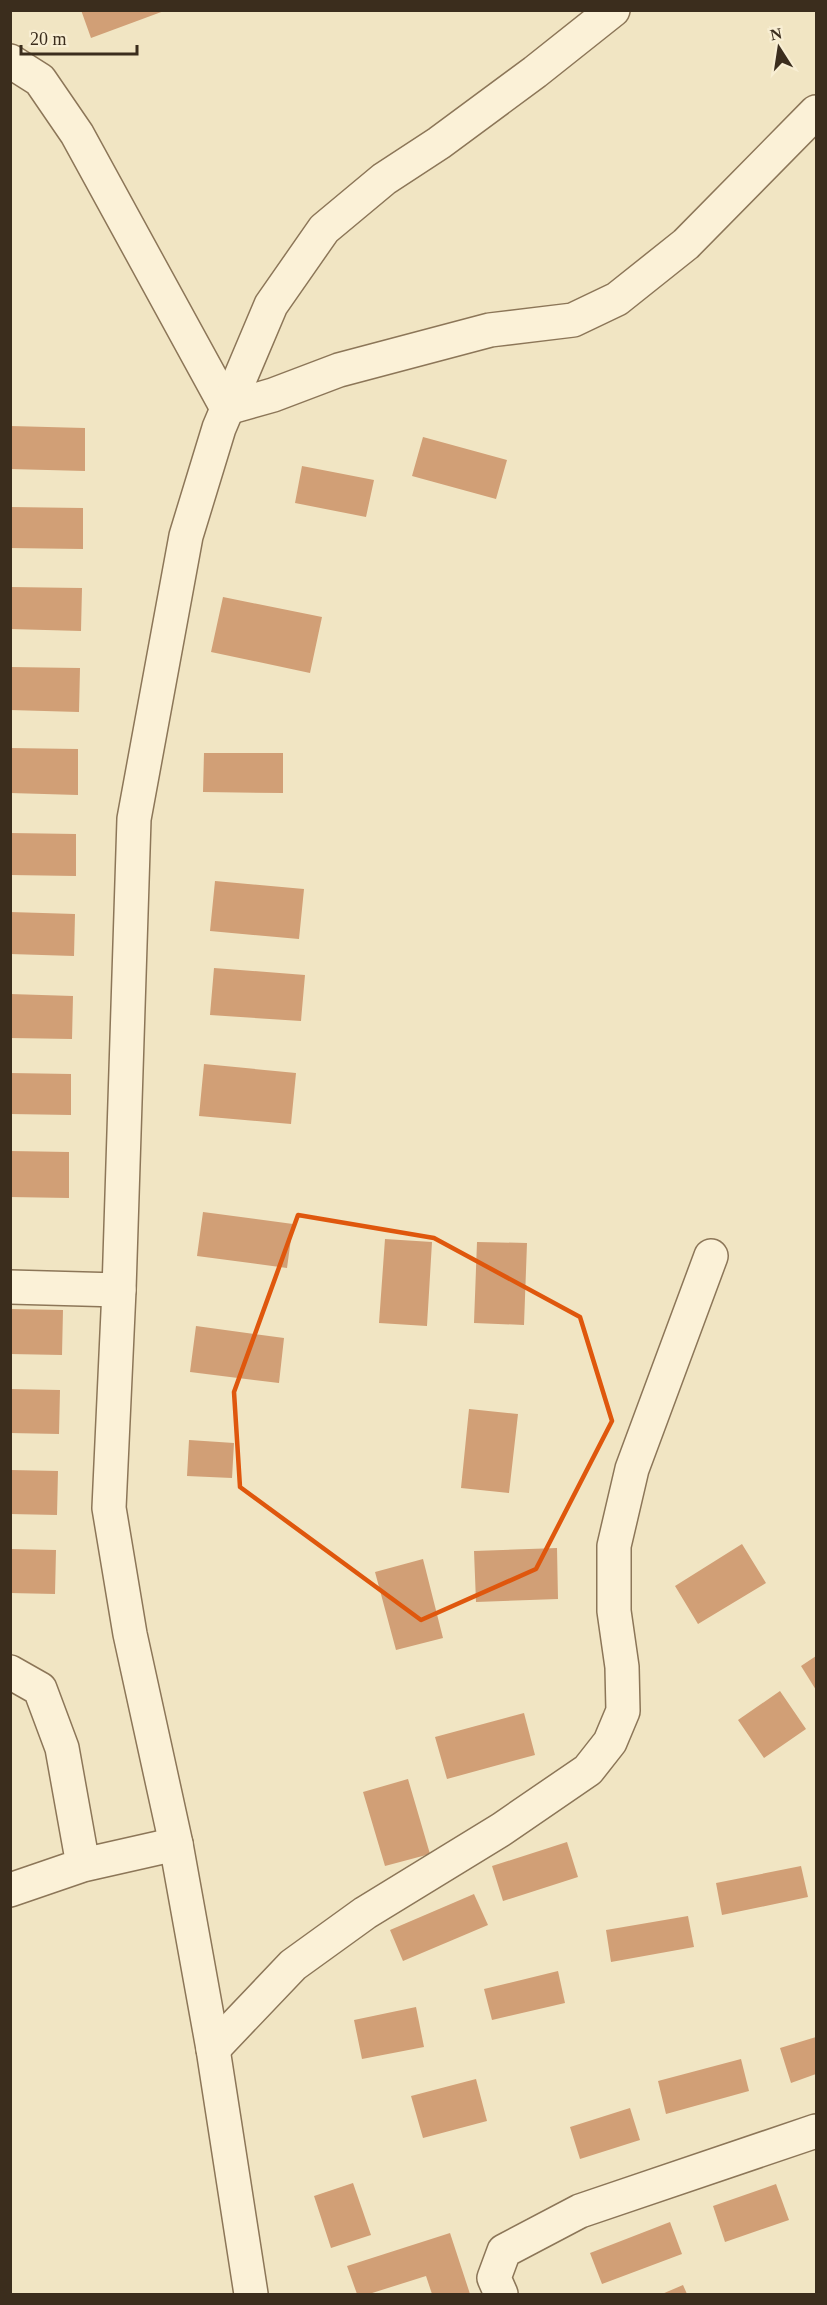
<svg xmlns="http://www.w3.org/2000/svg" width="827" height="2305" viewBox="0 0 827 2305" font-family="'Times New Roman',serif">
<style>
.building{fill:#d19f76}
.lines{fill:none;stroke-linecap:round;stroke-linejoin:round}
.minor-casing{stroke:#8c7658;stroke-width:36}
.tertiary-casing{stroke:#8c7658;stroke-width:36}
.minor{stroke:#fbf1d7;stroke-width:33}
.tertiary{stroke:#fbf1d7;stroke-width:33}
.marked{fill:none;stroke:#df570d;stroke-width:4.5;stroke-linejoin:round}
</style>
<rect width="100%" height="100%" fill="#f1e5c3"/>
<path class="building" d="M81,10H164V11L91,38Z
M10,426L85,428V471L10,469Z
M423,437L507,460L496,499L412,476Z
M302,466L374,480L366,517L295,503Z
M10,507L83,508V549L10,548Z
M10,587L82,588L81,631L10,629Z
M223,597L322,617L310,673L211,652Z
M10,667L80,668L79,712L10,710Z
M10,748L78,749V795L10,793Z
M204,753H283V793L203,792Z
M10,833L76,834V876L10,875Z
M215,881L304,889L299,939L210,931Z
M10,912L75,914L74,956L10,954Z
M214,968L305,975L301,1021L210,1015Z
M10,994L73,996L72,1039L10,1038Z
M204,1064L296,1073L291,1124L199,1116Z
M10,1073L71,1074V1115L10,1114Z
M10,1151L69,1152V1198L10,1197Z
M203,1212L293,1224L287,1268L197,1256Z
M385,1239L432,1242L427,1326L379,1323Z
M477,1242L527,1243L524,1325L474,1323Z
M10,1309L63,1310L62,1355L10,1354Z
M196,1326L284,1338L279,1383L190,1372Z
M10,1389L60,1390L59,1434L10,1433Z
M469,1409L518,1414L509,1493L461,1488Z
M189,1440L234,1443L232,1478L187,1476Z
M10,1470L58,1471L57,1515L10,1514Z
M742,1544L766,1583L698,1624L675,1586Z
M557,1548L558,1599L476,1602L474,1551Z
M10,1549L56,1550L55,1594L10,1593Z
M423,1559L443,1638L396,1650L375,1572Z
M816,1656V1690L801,1666Z
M780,1691L806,1729L764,1758L738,1720Z
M524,1713L535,1755L447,1779L435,1737Z
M408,1779L430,1854L385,1866L363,1792Z
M567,1842L578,1877L503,1901L492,1866Z
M801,1866L808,1897L722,1915L716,1883Z
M474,1894L488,1925L403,1961L390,1930Z
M688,1916L694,1947L611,1962L606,1930Z
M558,1971L565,2003L492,2020L484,1989Z
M416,2007L424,2047L362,2059L354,2020Z
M816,2037V2074L791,2083L780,2048Z
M741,2059L749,2091L666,2114L658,2081Z
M476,2079L487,2121L423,2138L411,2096Z
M630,2108L640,2140L580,2159L570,2127Z
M353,2183L371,2235L331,2248L314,2196Z
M776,2184L789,2220L725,2242L713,2206Z
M670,2222L682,2254L602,2284L590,2253Z
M450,2233L470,2294H432L426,2276L369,2294H357L347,2266Z
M683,2285L687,2294H662Z"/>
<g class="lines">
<defs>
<path id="minor" d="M10,61L40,80L77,134L227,408L273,395L339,370L490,330L573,320L617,299L686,244L816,112
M10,1287L119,1290
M10,1672L40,1689L62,1748L83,1865
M10,1890L83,1865L176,1844
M213,2049L293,1965L365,1913L502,1829L588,1770L610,1742L623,1711L622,1667L614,1611V1546L632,1469L711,1256
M501,2294L494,2278L504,2251L580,2211L816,2131"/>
<path id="tertiary" d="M251,2294L213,2049L176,1844L130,1634L109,1508L119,1290L134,819L186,536L219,428L271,305L324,229L384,179L439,143L535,72L613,10"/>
</defs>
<use href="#minor" class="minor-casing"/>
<use href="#tertiary" class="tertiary-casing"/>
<use href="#minor" class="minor"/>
<use href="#tertiary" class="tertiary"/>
</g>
<path class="marked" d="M298,1215L434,1238L580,1317L612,1421L536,1569L421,1620L240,1487L234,1392Z"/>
<rect width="827" height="2305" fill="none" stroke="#3b2d1d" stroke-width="24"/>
<g transform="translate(779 48) rotate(348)" stroke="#f8eed3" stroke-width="4.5" paint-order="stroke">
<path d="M0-4.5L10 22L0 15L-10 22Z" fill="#3b2d1d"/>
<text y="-9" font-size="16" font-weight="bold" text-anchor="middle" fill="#3b2d1d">N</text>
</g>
<path d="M21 45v9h116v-9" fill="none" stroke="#3b2d1d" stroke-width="3"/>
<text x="30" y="45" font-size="18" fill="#3b2d1d" stroke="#f8eed3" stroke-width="4.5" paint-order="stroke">20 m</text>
</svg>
